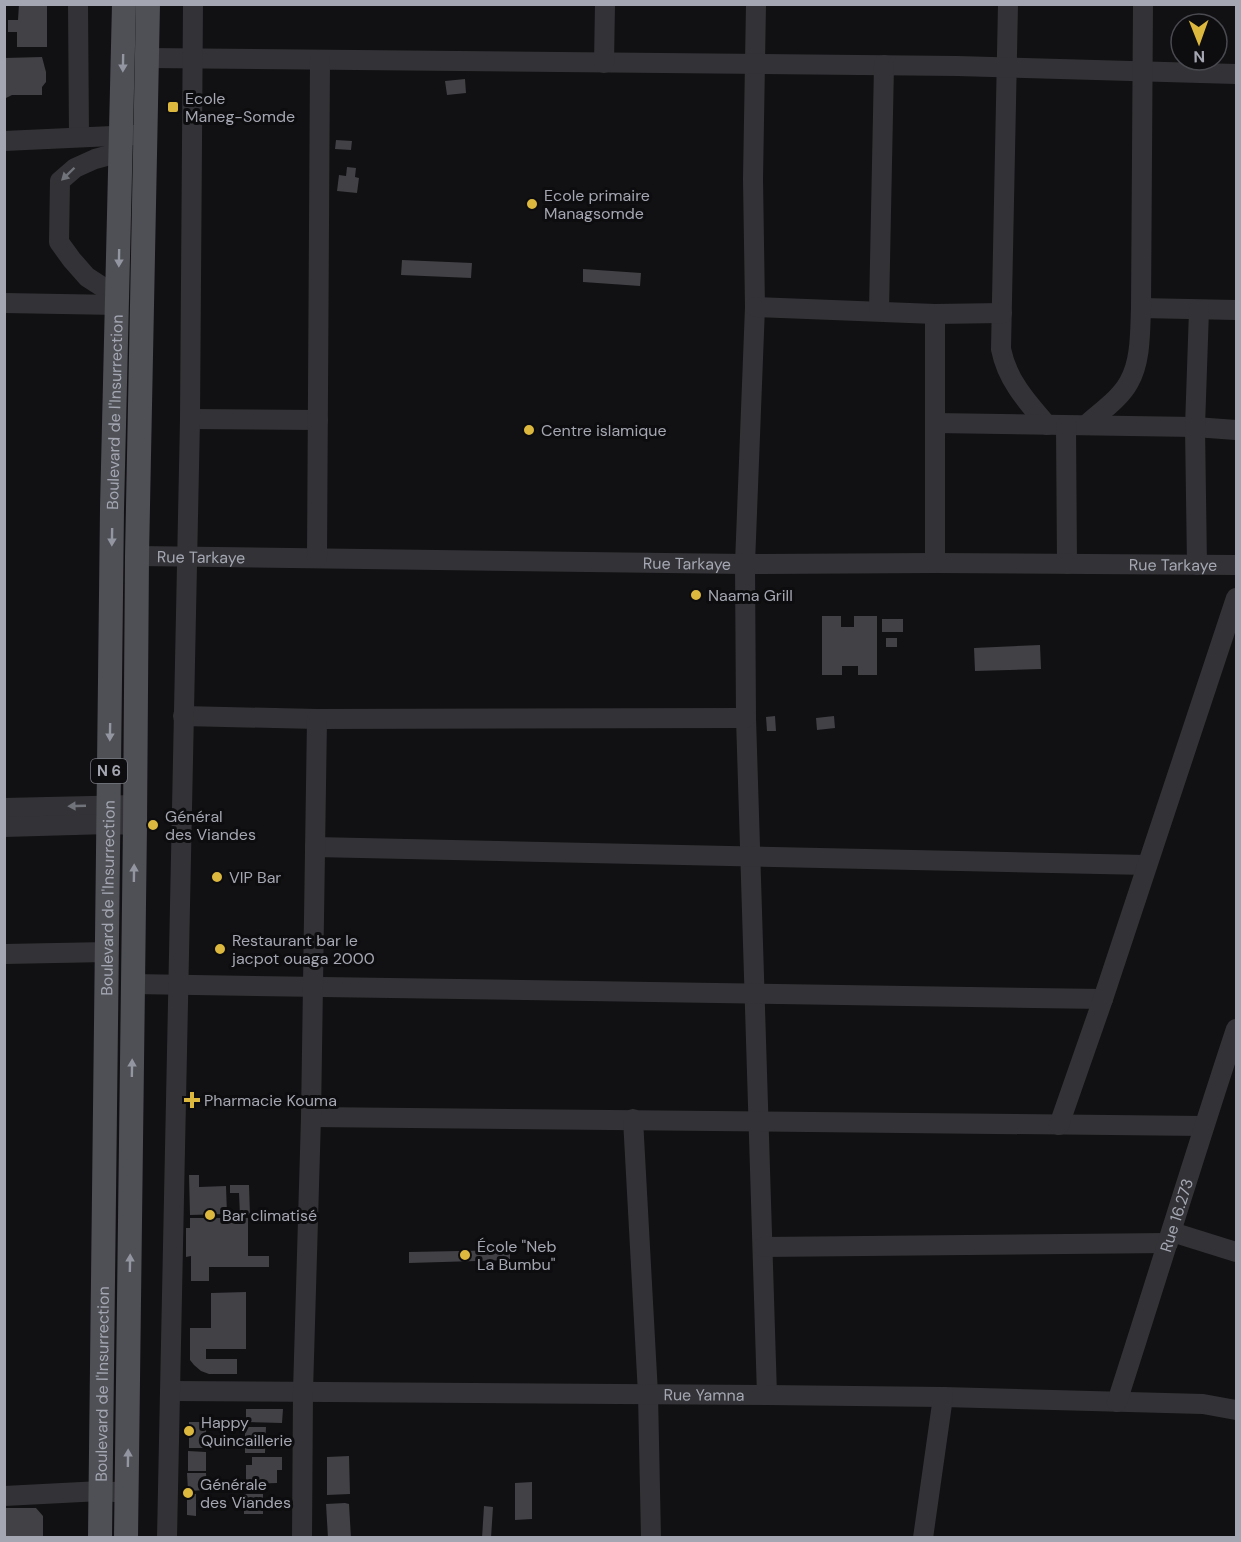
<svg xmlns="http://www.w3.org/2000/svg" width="1241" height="1542" viewBox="0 0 1241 1542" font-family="'DM Sans',sans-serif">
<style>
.building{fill:#414146}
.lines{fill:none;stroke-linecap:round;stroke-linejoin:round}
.minor{stroke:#333337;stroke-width:20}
.major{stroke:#4f5056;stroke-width:24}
.oneway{fill:#9396a0}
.oneway2{fill:#71737b}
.poi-dot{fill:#ddb83f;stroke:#0d0c0e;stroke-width:2}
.labels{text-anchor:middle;stroke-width:6;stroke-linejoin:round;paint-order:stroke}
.shield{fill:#0d0c0e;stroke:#777881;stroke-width:1.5}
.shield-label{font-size:15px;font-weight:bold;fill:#a4a7b2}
.poi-label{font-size:16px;fill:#a4a7b2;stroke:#0d0c0e;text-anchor:start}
.street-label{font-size:16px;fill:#a4a7b2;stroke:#0d0c0e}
</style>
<rect width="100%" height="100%" fill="#111113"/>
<path class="building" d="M19,4H47V47H17V32H8V20H18Z
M42,57L46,72V82L42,87V95H12L4,99V58Z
M465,79L466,93L447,95L445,81Z
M336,140L352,141L351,150L335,149Z
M347,167L356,168L355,177L359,178L357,193L337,191L339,175L346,176Z
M402,260L472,263L471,278L401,275Z
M583,269L641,273L640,286L583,282Z
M822,616H841V627H854V616H877V675H858V666H842V675H822Z
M882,619H903V632H882Z
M886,638H897V647H886Z
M1040,645L1041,669L975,671L974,648Z
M775,716L776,731H767L766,717Z
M834,716L835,728L817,730L816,718Z
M189,1175H199V1187L226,1186L227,1214L190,1215Z
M230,1185H249L250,1215L240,1216L239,1193H230Z
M190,1218H248V1256H269V1267H209V1281H191V1256L186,1257V1228H190Z
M510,1250V1260L409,1263V1252Z
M246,1292V1349H206V1359H237V1374H209L201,1371L194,1365L190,1360V1328H211V1293Z
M246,1409H283L282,1423L246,1422Z
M189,1422H206V1448H189Z
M245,1427H266L265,1453H245Z
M188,1451L206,1452V1471H188Z
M349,1456L350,1494L327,1495V1457Z
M252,1457H282V1470H277V1483L246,1484V1465H252Z
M187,1473H206L207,1490L188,1491Z
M532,1482V1519L515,1520V1483Z
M187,1494H196V1516L187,1515Z
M244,1494H263V1514H244Z
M345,1503L349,1504L351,1538H328L326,1504Z
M484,1506L493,1507L491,1538H482Z
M4,1508H36L43,1516V1538H4Z"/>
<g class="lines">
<g class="minor">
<path d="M78,4L79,137"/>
<path d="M756,4L753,179L755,307L745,564L746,718L767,1395"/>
<path d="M1008,4L1001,349C1007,380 1027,402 1047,425"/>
<path d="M148,58L957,66L1236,74"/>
<path d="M604,63L605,4"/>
<path d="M4,141L134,135"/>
<path d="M118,297L87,277L72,260L59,242L60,181L75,168L95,159L121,152"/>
<path d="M4,303L118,305"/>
<path d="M755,307L935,314L1002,313"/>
<path d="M1141,308L1236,310"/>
<path d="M879,311L884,65"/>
<path d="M190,419L318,420"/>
<path d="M935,423L1195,427L1236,430"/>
<path d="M1086,425C1100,412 1120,399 1129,382C1141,361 1140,332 1141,308L1143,4"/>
<path d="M1066,426L1067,564"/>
<path id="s1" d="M137,556L745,564L935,563L1236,565"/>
<path d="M317,558L320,60"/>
<path d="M935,563V314"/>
<path d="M1197,565L1195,427L1199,310"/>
<path d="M183,716L317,719L746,718"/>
<path d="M4,808L135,805"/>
<path d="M4,827L109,824L135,825"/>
<path d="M315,847L1147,865"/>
<path d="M4,954L108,952"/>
<path d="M132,984L1103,999"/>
<path d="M311,1117L1204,1126"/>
<path d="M633,1119L648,1394L651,1538"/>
<path d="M1059,1125L1103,999L1236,598"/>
<path d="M1172,1232L1236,1252"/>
<path d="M763,1247L1168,1243"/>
<path id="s2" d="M170,1391L767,1395L943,1397L1203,1404L1236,1410"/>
<path id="s3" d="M1117,1402C1157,1278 1195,1153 1236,1029"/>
<path d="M4,1496L101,1491L115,1492"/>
<path d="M167,1538L190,419L193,4"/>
<path d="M302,1538L303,1392L311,1117L317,719"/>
<path d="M923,1538L943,1397"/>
</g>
<g class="major">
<path id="s4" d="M100,1538L112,509L124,4"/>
<path d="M126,1538L135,825L137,556L148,4"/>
</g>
</g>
<defs><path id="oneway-solid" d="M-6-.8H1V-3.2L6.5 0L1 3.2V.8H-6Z" transform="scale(1.5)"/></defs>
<g class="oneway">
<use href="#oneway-solid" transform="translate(123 63) rotate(91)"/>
<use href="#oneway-solid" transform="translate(119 258) rotate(91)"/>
<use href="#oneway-solid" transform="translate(112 537) rotate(91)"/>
<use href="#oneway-solid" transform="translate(110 732) rotate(91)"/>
<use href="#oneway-solid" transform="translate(134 873) rotate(-89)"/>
<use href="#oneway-solid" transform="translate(132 1068) rotate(-89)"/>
<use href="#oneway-solid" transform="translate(130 1263) rotate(-89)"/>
<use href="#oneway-solid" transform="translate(128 1458) rotate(-89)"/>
</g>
<g class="oneway2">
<use href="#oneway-solid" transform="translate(68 174) rotate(136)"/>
<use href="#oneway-solid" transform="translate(77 806) rotate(178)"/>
</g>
<g class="poi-dot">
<rect x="167" y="101" width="12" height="12" rx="3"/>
<circle cx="532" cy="204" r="6"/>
<circle cx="529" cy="430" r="6"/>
<circle cx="696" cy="595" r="6"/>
<circle cx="153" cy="825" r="6"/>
<circle cx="217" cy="877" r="6"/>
<circle cx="220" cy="949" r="6"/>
<path d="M189 1091h6v6h6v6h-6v6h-6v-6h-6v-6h6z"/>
<circle cx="210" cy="1215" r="6"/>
<circle cx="465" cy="1255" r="6"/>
<circle cx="189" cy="1431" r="6"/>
<circle cx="188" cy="1493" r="6"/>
</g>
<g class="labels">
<rect class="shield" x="91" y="759" width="36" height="24" rx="4.5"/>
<g class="shield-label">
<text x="109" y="776">N 6</text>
</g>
<g class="poi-label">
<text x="185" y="104">Ecole<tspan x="185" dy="18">Maneg-Somde</tspan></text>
<text x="544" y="201">Ecole primaire<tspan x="544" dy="18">Managsomde</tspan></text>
<text x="541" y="436">Centre islamique</text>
<text x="708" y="601">Naama Grill</text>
<text x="165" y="822">Général<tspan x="165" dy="18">des Viandes</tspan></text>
<text x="229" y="883">VIP Bar</text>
<text x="232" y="946">Restaurant bar le<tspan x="232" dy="18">jacpot ouaga 2000</tspan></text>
<text x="204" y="1106">Pharmacie Kouma</text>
<text x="222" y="1221">Bar climatisé</text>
<text x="477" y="1252">École "Neb<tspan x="477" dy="18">La Bumbu"</tspan></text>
<text x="201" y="1428">Happy<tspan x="201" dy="18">Quincaillerie</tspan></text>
<text x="200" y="1490">Générale<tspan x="200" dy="18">des Viandes</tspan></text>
</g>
<g class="street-label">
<text dy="6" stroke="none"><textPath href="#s4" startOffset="1126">Boulevard de l'Insurrection</textPath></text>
<text dy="6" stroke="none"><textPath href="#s1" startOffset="64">Rue Tarkaye</textPath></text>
<text dy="6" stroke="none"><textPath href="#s1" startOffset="550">Rue Tarkaye</textPath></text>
<text dy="6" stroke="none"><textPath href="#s1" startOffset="1036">Rue Tarkaye</textPath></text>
<text dy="6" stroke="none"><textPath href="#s4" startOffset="640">Boulevard de l'Insurrection</textPath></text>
<text dy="6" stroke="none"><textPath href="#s3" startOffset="196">Rue 16.273</textPath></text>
<text dy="6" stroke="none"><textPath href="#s4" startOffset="154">Boulevard de l'Insurrection</textPath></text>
<text dy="6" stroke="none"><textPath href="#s2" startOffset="534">Rue Yamna</textPath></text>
</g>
</g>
<rect width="1241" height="1542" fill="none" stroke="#a4a7b2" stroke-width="12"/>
<g transform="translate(1199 42) rotate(179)"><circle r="28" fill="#0d0c0e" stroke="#494a50" stroke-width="1.5"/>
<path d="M0-4.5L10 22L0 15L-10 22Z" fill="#ddb83f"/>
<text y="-9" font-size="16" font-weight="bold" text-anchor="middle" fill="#a4a7b2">N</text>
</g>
</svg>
